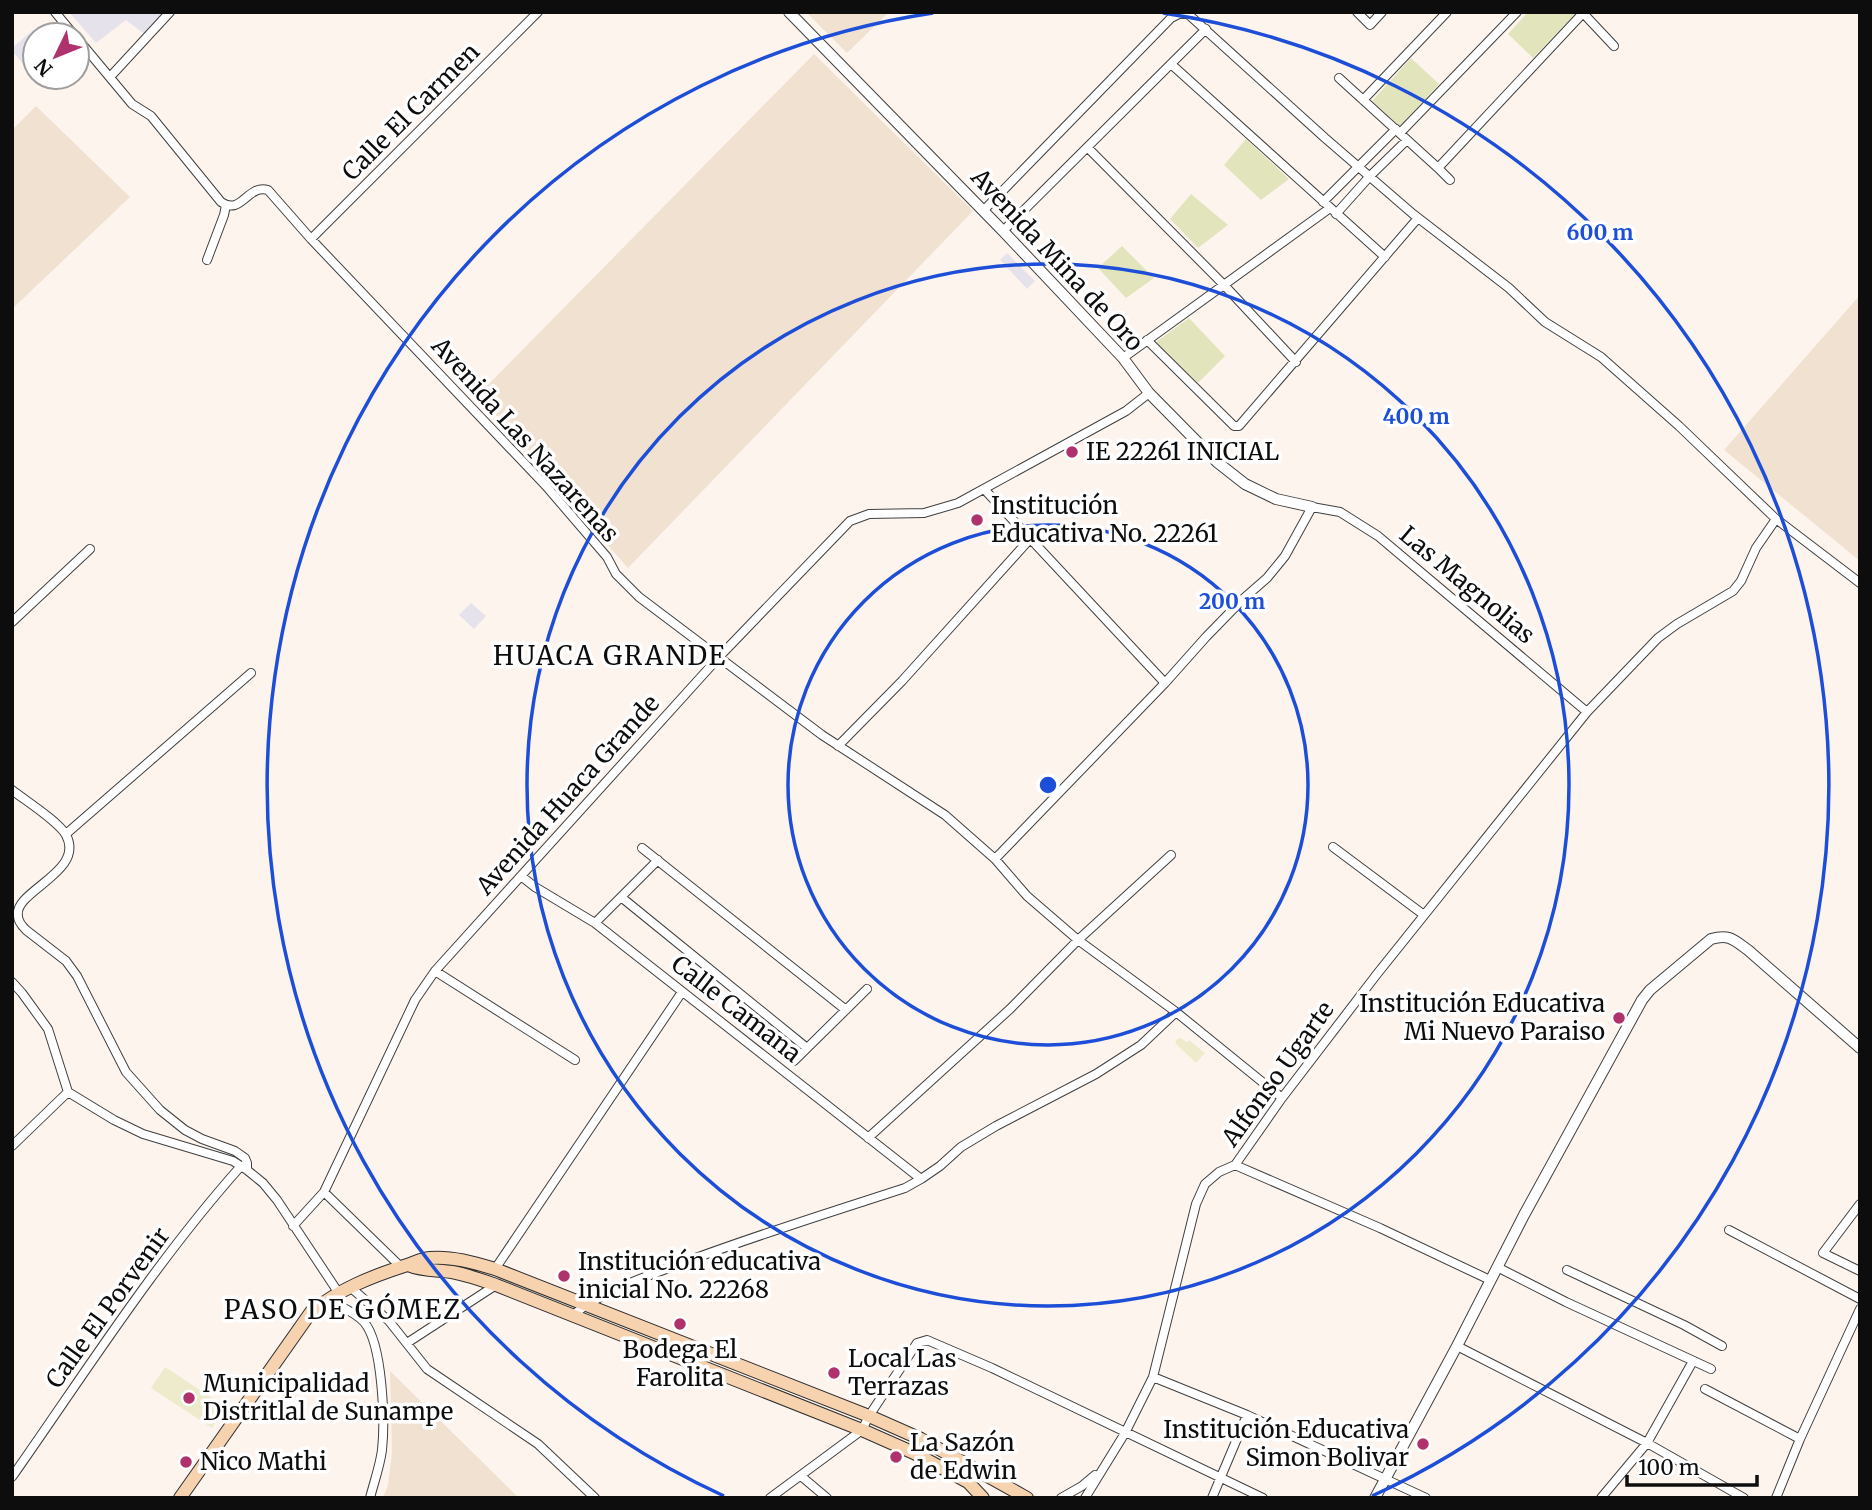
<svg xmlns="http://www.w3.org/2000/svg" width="1872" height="1510" viewBox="0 0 1872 1510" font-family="Merriweather,serif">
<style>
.industrial{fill:#e6e2eb}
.farmland{fill:#f1e1d1}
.green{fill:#e2e5bb}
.pitch{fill:#edebcc}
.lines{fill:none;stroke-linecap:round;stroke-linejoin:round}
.minor-casing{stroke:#404040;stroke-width:10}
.tertiary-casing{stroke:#404040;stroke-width:12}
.secondary-casing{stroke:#2f2f2f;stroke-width:14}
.minor{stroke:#fff;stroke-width:8}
.tertiary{stroke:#fff;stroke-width:10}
.secondary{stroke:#f7d2af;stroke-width:12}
.ring{fill:none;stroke:#1d4ed8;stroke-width:3.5}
.poi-dot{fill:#b0326c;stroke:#fff;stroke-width:2.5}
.labels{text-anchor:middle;stroke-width:7;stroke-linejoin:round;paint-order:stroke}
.street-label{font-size:24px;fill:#0d0d0d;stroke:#fff}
.poi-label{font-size:24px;fill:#0d0d0d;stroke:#fff;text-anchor:start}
.neighbourhood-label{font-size:26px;letter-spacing:2px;fill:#0d0d0d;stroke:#fff}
.centre{fill:#1d4ed8;stroke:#fff;stroke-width:3.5}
.ring-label{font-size:21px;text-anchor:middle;font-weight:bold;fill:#1d4ed8;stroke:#fff;stroke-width:7;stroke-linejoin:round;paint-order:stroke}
</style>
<rect width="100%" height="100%" fill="#fdf4ee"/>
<path class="industrial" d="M69,12H166L144,34L126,20L96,43Z
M61,22L67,28L59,35H35V56L25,66L12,51V48L33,30L42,27L51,32Z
M1007,253L1035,281L1027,289L1000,260Z
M471,603L486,616L474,629L459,615Z"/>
<path class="farmland" d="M806,12H889L847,53Z
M814,54L973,211L628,568L476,397Z
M36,106L130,197L12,309V130Z
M1860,295V561L1724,450Z
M390,1371L519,1498H383L388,1485L392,1453Z"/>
<path class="green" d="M1528,12H1575L1576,13L1533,58L1508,34Z
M1411,58L1439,84L1400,126L1372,101Z
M1246,139L1289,179L1261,200L1224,165Z
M1191,194L1228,225L1198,248L1170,219Z
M1122,246L1154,278L1126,298L1098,268Z
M1189,318L1225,356L1198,383L1156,342Z"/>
<path class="pitch" d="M1180,1038L1187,1042L1189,1040L1205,1053L1196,1063L1175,1043L1177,1039Z
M165,1367L226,1407L212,1428L151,1388Z"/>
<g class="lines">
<defs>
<path id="minor" d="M55,12L74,35
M1357,12L1370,25L1382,12
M1582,12L1614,46
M77,38L132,104L151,116L221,202C242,216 247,184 268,190L311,239L546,486L607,557L616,574L639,597L822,735L945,815L995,859L1027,896L1078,940L1176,1012L1282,1098
M1171,64L1385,257
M110,77L170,12
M1339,78L1438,168L1450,180
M1363,100L1447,12
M1400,133L1517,12
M1088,148L1224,285L1296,362
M1438,168L1584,12
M1323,202L1396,129
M983,211L1171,18L1179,14H1188L1325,138L1413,214L1509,288L1545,322L1601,357L1679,426L1776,519L1860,583
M1336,214L1370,176L1407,140
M1003,231L1206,29
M311,239L538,12
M207,260L224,215L226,205
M1147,340L1234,426H1239L1418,218
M1123,358L1330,208
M984,489L1165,683
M12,622L90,549
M838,746L902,681L1030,539
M12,790C26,801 58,821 66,835C86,872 13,891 18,916C18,921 23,927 26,930L66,961L77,976L126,1072L160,1110L185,1130L202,1139L235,1151L245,1158L247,1163V1170
M66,834L251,673
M1333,847L1424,915
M642,848L846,1010
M995,859L1165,683L1206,637L1243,599L1267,578L1285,556L1312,507L1340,512L1378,536L1587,712
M521,876L535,887L595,923L921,1179
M621,897L807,1048
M595,923L658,860
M435,971L575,1060
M12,982L22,993L48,1029L68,1092L114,1120L143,1134L233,1161L247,1170L263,1183L277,1200L338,1292
M794,1061L867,989
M868,1138L1010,1009L1078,940L1171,855
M12,1146L68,1092
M1235,1165L1380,1228L1490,1280
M324,1192L401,1267
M1860,1204L1823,1253L1860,1271
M293,1226L324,1192L415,1000L435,971L719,657L850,521L869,514L924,513L958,503L1126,411L1149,393
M1729,1230L1860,1299
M1497,1267L1566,1302L1711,1369
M495,1269L682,992
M1567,1270L1684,1325L1722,1346
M349,1286L389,1321L427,1369L538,1444L595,1498
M327,1299C339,1306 355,1312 364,1322C383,1344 385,1422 382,1450C380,1466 374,1482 370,1498
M573,1315C602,1291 650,1275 685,1262C757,1235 831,1212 905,1188L921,1179L940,1166L961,1147L996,1126L1096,1074L1141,1045L1176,1012
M407,1343L496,1285
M1457,1346L1647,1443L1744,1498
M1153,1377L1247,1415L1426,1498
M1705,1389L1800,1439
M801,1476L827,1498
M12,1477C85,1373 156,1261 241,1166
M770,1498L862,1430L869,1416L917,1343L927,1340L992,1368L1263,1498
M1061,1498L1082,1486L1095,1475
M1085,1498L1125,1433L1153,1377L1196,1204L1205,1184L1219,1172L1235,1165L1282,1098L1377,974L1587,712L1658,638L1677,624L1733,591L1741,581L1756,548L1776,519
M1212,1498L1247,1415
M1601,1498L1647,1443L1693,1361
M1776,1498L1800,1439L1860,1309"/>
<path id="tertiary" d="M789,12L1003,231L1123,358L1149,393L1217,462L1245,484L1276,499L1312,507
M1375,1498L1457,1346L1524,1215L1642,1000L1650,990L1711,939C1729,934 1733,939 1748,950L1860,1048"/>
<path id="secondary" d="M408,1265C422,1271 437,1270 452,1272C468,1275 482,1280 496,1285L862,1430L914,1453L968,1482L983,1498
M180,1498L311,1312C340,1289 370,1277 404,1266C414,1263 420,1259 430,1258C452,1256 475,1263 495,1269L869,1416L921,1439L1027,1498"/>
</defs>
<use href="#minor" class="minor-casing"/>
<use href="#tertiary" class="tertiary-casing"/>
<use href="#secondary" class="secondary-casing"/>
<use href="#minor" class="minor"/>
<use href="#tertiary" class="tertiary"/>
<use href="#secondary" class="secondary"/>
</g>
<g class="ring">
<circle cx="1048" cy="785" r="260"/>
<circle cx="1048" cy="785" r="521"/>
<path d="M724 1496A781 781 0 0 1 933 13M1163 13A781 781 0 0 1 1372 1496"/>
</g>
<g class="poi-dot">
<circle cx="1072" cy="452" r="7"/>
<circle cx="977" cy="520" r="7"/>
<circle cx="1619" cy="1018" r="7"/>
<circle cx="564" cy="1276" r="7"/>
<circle cx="680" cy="1324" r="7"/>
<circle cx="834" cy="1373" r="7"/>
<circle cx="189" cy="1398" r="7"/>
<circle cx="1423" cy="1444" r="7"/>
<circle cx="896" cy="1457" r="7"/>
<circle cx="186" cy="1462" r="7"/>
</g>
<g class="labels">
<g class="street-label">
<text transform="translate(411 112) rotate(-45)" y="8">Calle El Carmen</text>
<text transform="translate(1057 260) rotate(47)" y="8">Avenida Mina de Oro</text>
<text transform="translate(525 440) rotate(48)" y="8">Avenida Las Nazarenas</text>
<text transform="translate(1467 585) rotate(40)" y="8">Las Magnolias</text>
<text transform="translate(568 795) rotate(-48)" y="8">Avenida Huaca Grande</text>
<text transform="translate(736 1009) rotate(38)" y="8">Calle Camana</text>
<text transform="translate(1278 1074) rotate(-54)" y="8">Alfonso Ugarte</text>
<text transform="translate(108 1308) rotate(-54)" y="8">Calle El Porvenir</text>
</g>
<g class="poi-label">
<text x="1086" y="460">IE 22261 INICIAL</text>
<text x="991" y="514">Institución<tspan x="991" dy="28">Educativa No. 22261</tspan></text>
<text x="1605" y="1012" text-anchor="end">Institución Educativa<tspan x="1605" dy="28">Mi Nuevo Paraiso</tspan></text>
<text x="578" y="1270">Institución educativa<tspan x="578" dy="28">inicial No. 22268</tspan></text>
<text x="680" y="1358" text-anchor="middle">Bodega El<tspan x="680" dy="28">Farolita</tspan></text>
<text x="848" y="1367">Local Las<tspan x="848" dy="28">Terrazas</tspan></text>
<text x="203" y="1392">Municipalidad<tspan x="203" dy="28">Distritlal de Sunampe</tspan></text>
<text x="1409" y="1438" text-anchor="end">Institución Educativa<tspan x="1409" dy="28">Simon Bolivar</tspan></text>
<text x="910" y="1451">La Sazón<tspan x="910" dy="28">de Edwin</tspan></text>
<text x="200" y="1470">Nico Mathi</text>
</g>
<g class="neighbourhood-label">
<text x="610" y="665">HUACA GRANDE</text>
<text x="343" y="1319">PASO DE GÓMEZ</text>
</g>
</g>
<circle cx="1048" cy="785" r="10" class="centre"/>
<g class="ring-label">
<text x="1600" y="240">600 m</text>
<text x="1416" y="424">400 m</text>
<text x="1232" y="609">200 m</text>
</g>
<rect width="1872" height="1510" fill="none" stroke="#0d0d0d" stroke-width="28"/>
<g transform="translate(56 56) rotate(227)"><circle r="33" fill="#ffffff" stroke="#9e9e9e" stroke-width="2"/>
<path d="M0-5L12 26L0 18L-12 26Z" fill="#b0326c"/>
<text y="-10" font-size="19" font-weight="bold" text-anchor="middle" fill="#0d0d0d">N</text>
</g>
<path d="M1627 1475v10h130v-10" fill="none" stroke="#0d0d0d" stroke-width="3.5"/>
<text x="1638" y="1475" font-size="21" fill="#0d0d0d" stroke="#ffffff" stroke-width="5" paint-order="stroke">100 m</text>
</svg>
